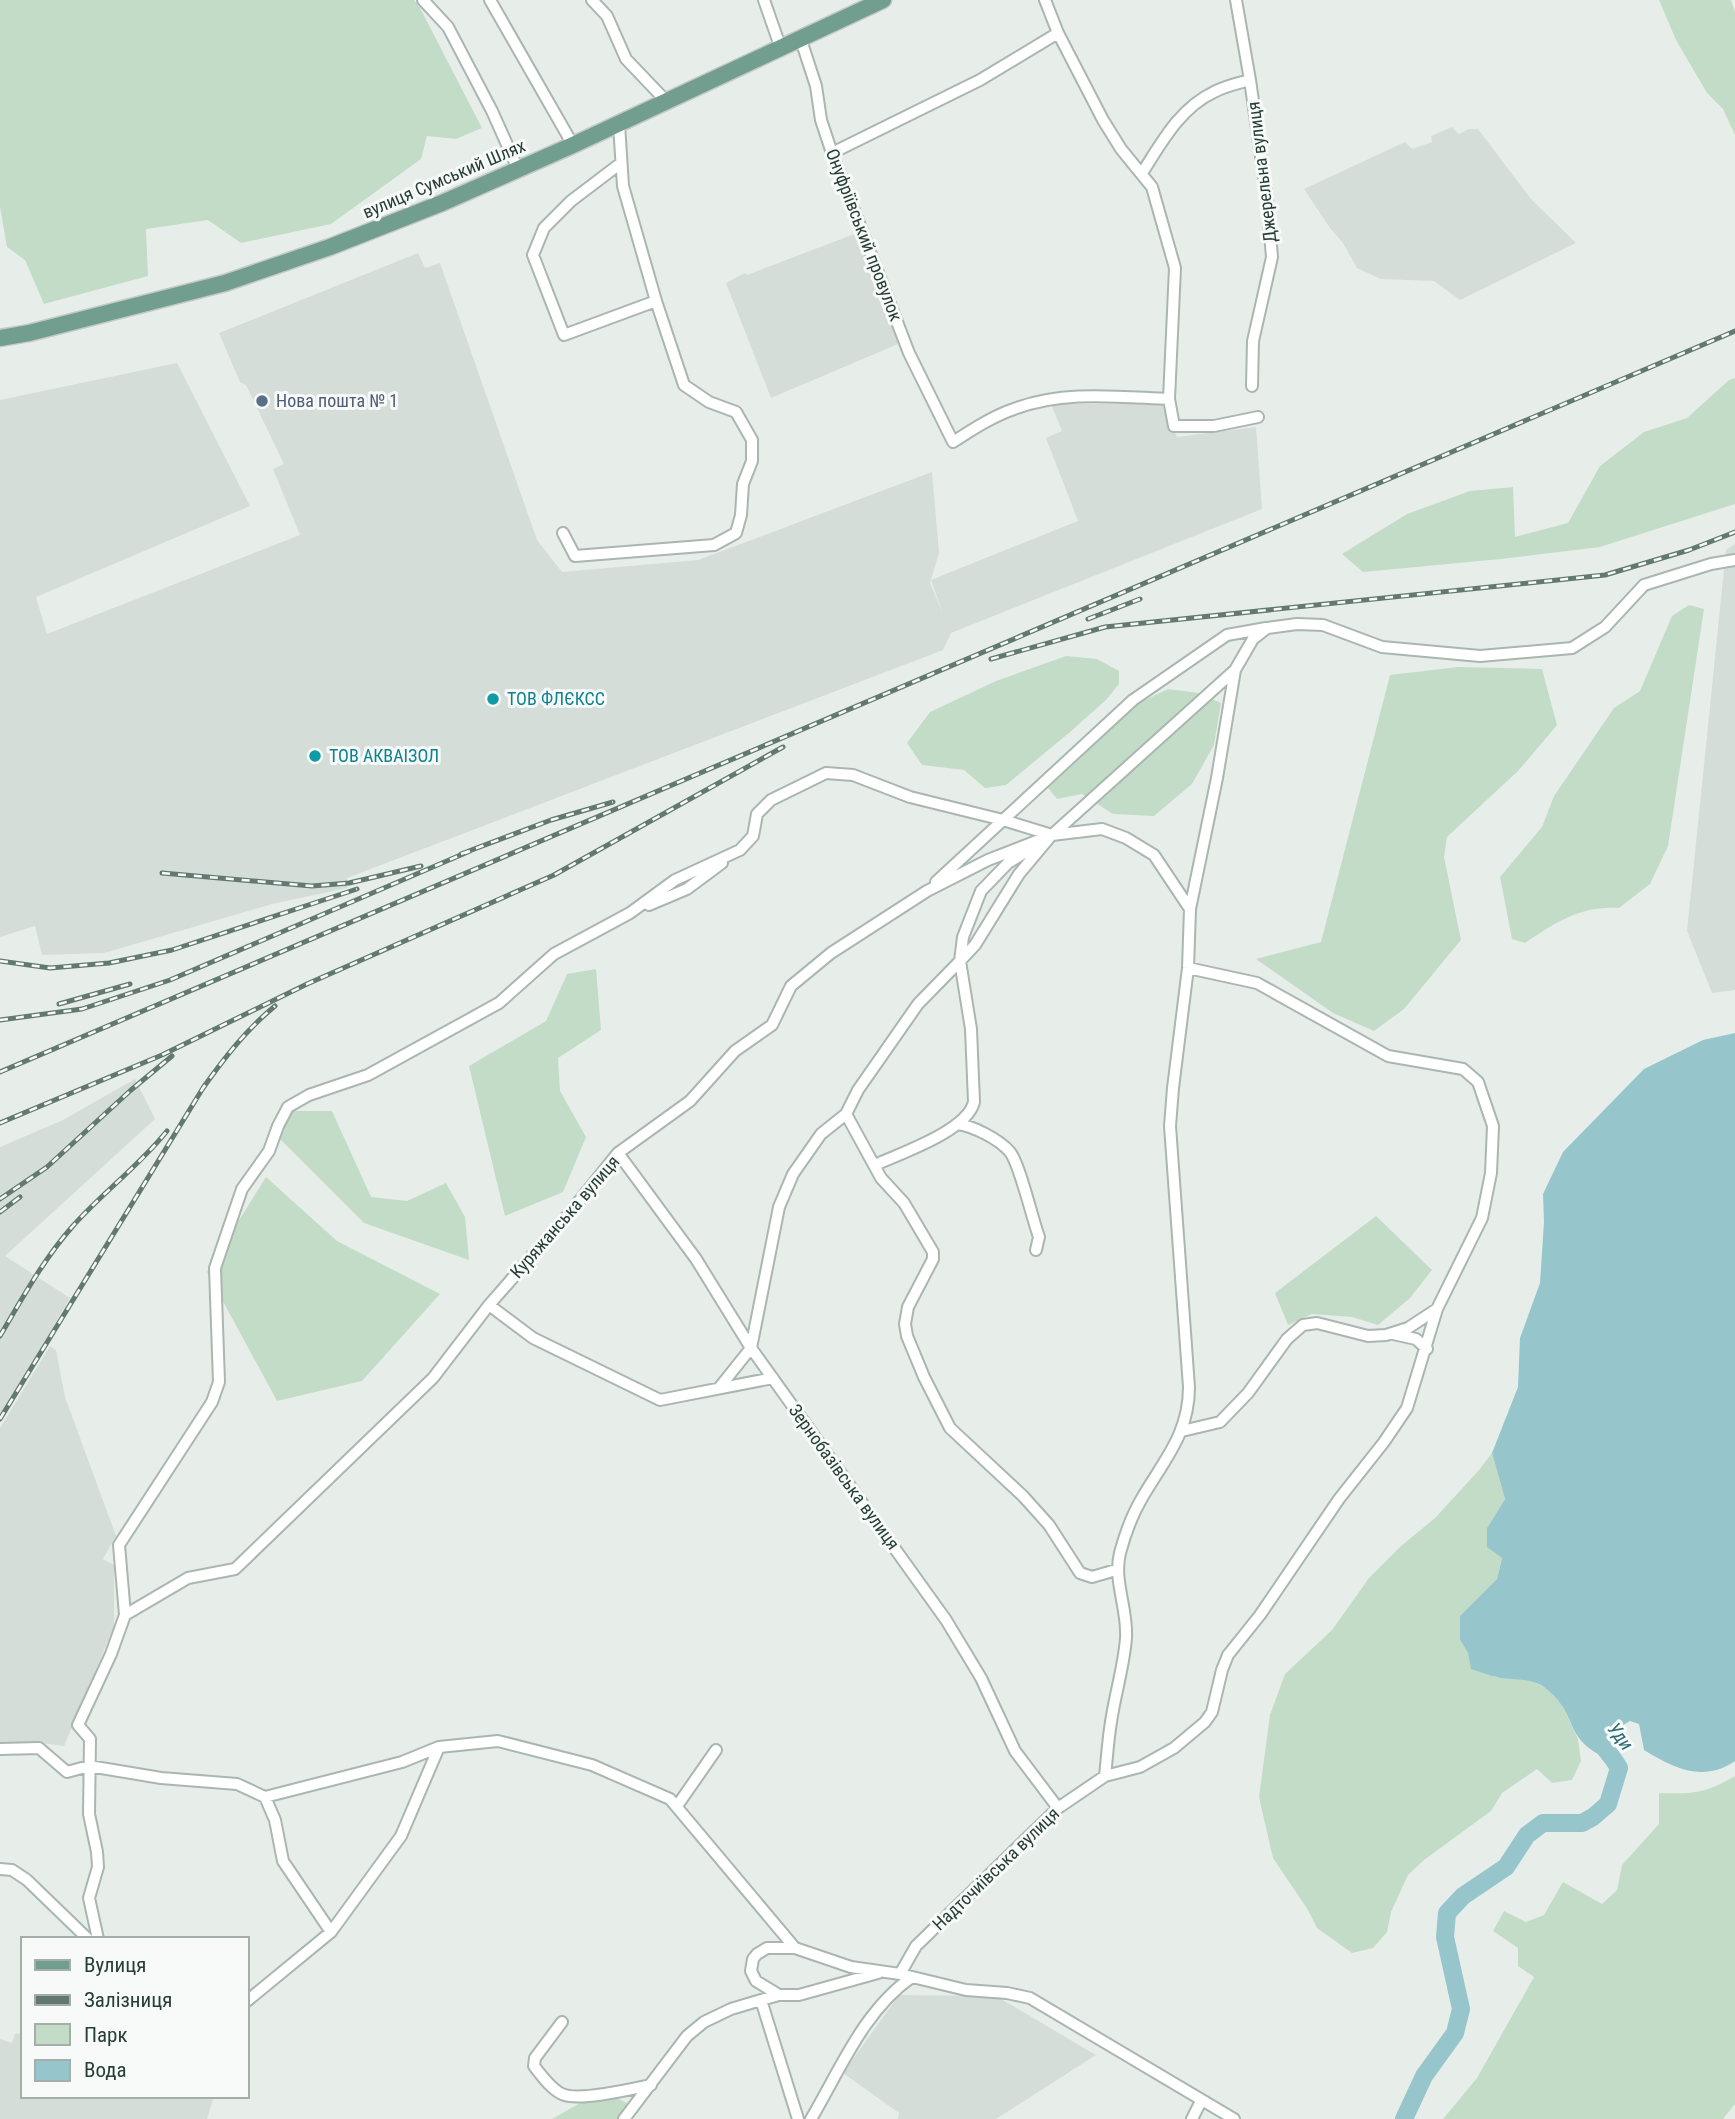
<svg xmlns="http://www.w3.org/2000/svg" width="1735" height="2119" viewBox="0 0 1735 2119" font-family="'Roboto Condensed',sans-serif">
<style>
.built{fill:#d5ddd9}
.green{fill:#c3dcc8}
.water{fill:#96c6cb}
.lines{fill:none;stroke-linecap:round;stroke-linejoin:round}
.river{stroke:#96c6cb;stroke-width:18}
.minor-casing{stroke:#aab6b0;stroke-width:14}
.primary-casing{stroke:#c3c9c7;stroke-width:19}
.minor{stroke:#fff;stroke-width:10}
.primary{stroke:#719e8f;stroke-width:16}
.rail-casing{stroke:#627971;stroke-width:5}
.rail{stroke:#f7faf8;stroke-width:2.5;stroke-dasharray:8;stroke-linecap:butt}
.service-dot{fill:#5c6f8a;stroke:#f7faf8;stroke-width:2.5}
.culture-dot{fill:#0f9aa8;stroke:#f7faf8;stroke-width:2.5}
.labels{text-anchor:middle;stroke-width:6;stroke-linejoin:round;paint-order:stroke}
.street-label{font-size:18px;fill:#273e36;stroke:#f7faf8}
.service-label{font-size:18px;fill:#4e5e75;stroke:#f7faf8;text-anchor:start}
.culture-label{font-size:18px;fill:#0d838f;stroke:#f7faf8;text-anchor:start}
.water-label{font-size:19px;font-style:italic;fill:#286b73;stroke:#f7faf8}
</style>
<rect width="100%" height="100%" fill="#e7eeea"/>
<path class="built" d="M1452,127L1459,134L1469,129H1478L1531,199L1576,243L1460,300L1434,281L1381,279L1357,268L1343,243L1330,228L1304,189L1405,142L1412,149L1432,142L1431,136Z
M857,233L898,344L771,398L726,283L745,273L747,275Z
M418,253L425,268L440,263L537,540L562,572L698,560L932,472L939,553L930,583L943,614L931,580L1078,521L1046,438L1062,431L1051,404H1162L1177,437L1256,427L1262,509L951,633L943,650L347,878V888L272,904L104,953L42,955L35,926L0,937V400L177,363L250,506L36,597L47,634L300,535L273,469L284,464L246,385L240,382L219,333Z
M1735,544V990L1712,993L1687,931L1726,550Z
M135,1079L155,1119L5,1256L70,1298L0,1418V1147L63,1120Z
M50,1346L56,1350L65,1397L116,1536L103,1559L114,1565V1626L64,1746L41,1743L0,1744V1428Z
M899,1995L996,1996L1096,2055L996,2119H898L899,2113L843,2073Z
M23,2033V2096H214L207,2119H0V2039L12,2043L15,2034Z"/>
<path class="green" d="M0,0H414L419,6L482,128L456,139L427,136L421,159L331,224L241,243L208,220L146,229L148,276L44,304L25,260L7,247L0,207Z
M1659,0H1731L1735,12V135L1723,109L1707,93L1676,40Z
M1735,378V504L1600,547L1501,559L1363,572L1342,554L1407,514L1470,491L1513,487L1515,537L1568,523L1600,466L1644,432L1687,418L1729,380Z
M1689,605L1704,609L1668,846L1650,884L1619,908C1579,906 1557,922 1525,943L1512,939L1500,877L1542,827L1554,796L1614,708L1640,691L1672,616Z
M1066,656L1097,659L1119,671V684L1106,700L1070,732L1006,785L985,788L964,770L922,765L907,743L930,712L996,681Z
M1458,667L1542,669L1557,725L1518,771L1447,837L1444,857L1461,940L1404,1009L1374,1031L1333,1013L1256,959L1321,942L1390,675Z
M1168,689L1199,693L1221,703L1214,745L1192,784L1154,816L1113,814L1082,794L1057,799L1048,788L1139,703Z
M596,969L601,1030L558,1058L560,1091L586,1137L563,1192L505,1216L469,1066L546,1021L567,974Z
M292,1111H332L371,1197L407,1201L446,1183L465,1217L469,1260L364,1223L277,1136Z
M266,1177L337,1241L440,1294L362,1381L277,1401L207,1272Z
M1376,1216L1432,1270L1410,1298L1378,1325L1352,1317L1312,1314L1288,1325L1275,1293Z
M1492,1453L1505,1499L1487,1528L1502,1557L1497,1579L1460,1616V1640L1468,1653L1494,1677L1528,1679L1548,1689L1561,1703L1578,1739L1581,1761L1572,1780L1552,1783L1537,1769L1502,1793L1491,1811L1424,1860L1408,1875L1391,1912L1387,1932L1373,1948L1352,1953L1317,1928L1308,1910L1273,1858L1259,1797L1270,1715L1285,1674L1332,1630L1369,1578L1400,1547L1435,1518L1479,1470Z
M1735,1776V2104L1723,2119H1443L1477,2078L1534,1977L1518,1966V1948L1493,1931L1504,1911L1526,1922L1544,1915L1563,1882L1602,1904L1617,1890L1622,1865L1659,1824V1793C1694,1794 1704,1794 1735,1776Z
M617,2098L629,2104L630,2110L623,2119H552L582,2102Z"/>
<path class="water" d="M1735,1033V1761C1703,1783 1673,1768 1644,1750L1639,1724L1630,1721L1620,1727L1611,1737L1597,1738L1609,1759C1563,1740 1579,1717 1549,1691C1532,1675 1513,1682 1492,1676C1485,1674 1478,1671 1471,1669L1468,1653L1460,1640V1616L1497,1579L1502,1558L1487,1547V1528L1505,1499L1492,1453L1518,1387L1520,1338L1540,1283L1544,1222L1543,1194L1563,1152L1644,1069L1703,1040Z"/>
<g class="lines">
<path class="river" d="M1404,2119L1424,2076L1455,2033L1461,2009L1445,1937L1447,1913L1463,1896L1506,1867L1527,1835L1543,1823H1582L1593,1817L1608,1804L1619,1768C1610,1752 1596,1740 1586,1724"/>
<defs>
<path id="minor" d="M423,0L448,27L492,111L518,169
M490,0L573,145
M592,0L607,16L626,59L667,102
M764,0L780,46
M1045,0L1058,33L1103,120L1121,149L1152,187L1175,268L1169,399L1174,426H1214L1258,417
M1236,0L1250,80L1267,199L1272,257L1253,341L1252,386
M800,37L816,86L821,120L832,153L909,353L953,442C972,430 993,416 1014,409C1063,390 1118,397 1169,399
M619,124L623,186L656,301L564,335L533,255L544,228L571,201L621,163
M832,153L980,80L1058,33
M1142,173C1162,142 1180,108 1214,92C1225,86 1239,83 1250,80
M563,533L575,556L714,545L736,533L741,515L743,484L752,461V440L736,412L709,402L684,385L656,301
M936,882L1133,700L1227,635L1266,628
M649,905L687,889L722,863
M846,1114L881,1178L904,1203L933,1252V1259L908,1307L905,1324L907,1336L924,1377L950,1428L1023,1496L1049,1525L1080,1573L1092,1577L1116,1570
M957,1124C973,1126 999,1139 1010,1152C1020,1165 1032,1218 1039,1237L1036,1250
M618,1153L696,1259L751,1348L946,1620L981,1678L1015,1751L1058,1808
M875,1165C901,1153 967,1131 974,1102L971,1029L960,961L975,945L1019,874L1050,837
M489,1305L533,1338L660,1400L773,1378
M1393,1334L1416,1339L1427,1349
M719,1388L751,1348L779,1207L793,1174L821,1134L846,1114L858,1090L918,1004L960,961L963,937L981,891L1008,863L1032,848
M1182,1431L1220,1422L1248,1393L1287,1339L1303,1325L1317,1323L1368,1336L1386,1335L1408,1328L1437,1309
M125,1615L119,1545L212,1402L219,1382L215,1268L242,1189L269,1151L278,1126L288,1107L309,1095L368,1075L499,1003L554,954L630,913L675,880L740,850L753,836L757,814L771,800L826,773L853,775L910,797L1003,820L1052,835L1102,829L1126,838L1154,855L1190,909
M0,1749L39,1748L67,1772L89,1766L161,1778L237,1784L265,1797L402,1762L439,1747L498,1741L592,1765L670,1799L795,1948
M1105,1776C1107,1758 1108,1740 1111,1722C1115,1694 1124,1666 1126,1638C1128,1609 1113,1581 1120,1553C1125,1534 1132,1515 1142,1498C1164,1460 1189,1434 1189,1387L1170,1126L1173,1088L1188,968L1190,909L1217,778L1235,670L1253,639L1267,628L1297,624L1323,625L1382,647L1480,656L1572,648L1605,627L1644,585L1711,564L1735,560
M265,1797L275,1820L283,1861L331,1932
M677,1806L716,1750
M0,1869L12,1870L27,1880L88,1939
M98,1939L89,1898L98,1867L97,1852L89,1814L90,1739L78,1725L111,1654L125,1615L188,1578L235,1569L433,1378L489,1305L573,1209L618,1153L690,1101L735,1051L772,1025L791,986L831,953L927,891L988,860L1052,835L1235,670
M900,1974L916,1946L1058,1808L1105,1776L1140,1767L1174,1748L1205,1722L1212,1712L1222,1670L1228,1655L1260,1615L1339,1499L1384,1442L1407,1408L1437,1309L1482,1218L1491,1173L1493,1126L1478,1082L1463,1069L1388,1056L1257,983L1188,968
M779,1995L756,1981L751,1971L753,1959L757,1954L767,1948H795L851,1967L900,1974L966,1990L1007,1993L1030,1998L1234,2119
M761,2000L798,2119
M247,2001L331,1932L401,1836L439,1747
M562,2022L535,2058L534,2066C541,2075 551,2089 562,2094C578,2102 632,2089 651,2085
M624,2119L687,2036L704,2022L731,2009L761,2000L779,1995H799L878,1973
M811,2119C840,2070 864,2010 912,1977
M1192,2119L1201,2101"/>
<path id="primary" d="M0,338L29,333L225,283L330,247L442,203L573,145L883,0"/>
</defs>
<use href="#minor" class="minor-casing"/>
<use href="#primary" class="primary-casing"/>
<use href="#minor" class="minor"/>
<use href="#primary" class="primary"/>
<defs>
<path id="rail" d="M1088,619L1140,599
M991,659L1105,627L1605,575L1689,550L1735,532
M461,854L551,820L613,802
M162,873L312,886L349,883L421,866
M0,961L50,968L109,963L172,950L357,889
M59,1004L130,984
M0,1020L82,1009L170,980L470,851
M0,1072L1735,331
M0,1123L162,1055L307,984L554,875L783,747
M0,1199L47,1167L131,1090L172,1056
M0,1212L20,1197
M0,1336C22,1299 43,1260 72,1227C102,1193 139,1166 167,1131
M0,1419L203,1088C225,1057 246,1030 275,1006"/>
</defs>
<use href="#rail" class="rail-casing"/>
<use href="#rail" class="rail"/>
</g>
<circle class="service-dot" cx="262" cy="401" r="7"/>
<g class="culture-dot">
<circle cx="493" cy="699" r="7"/>
<circle cx="315" cy="756" r="7"/>
</g>
<g class="labels">
<g class="street-label">
<text transform="translate(1262 172) rotate(-97)" y="6">Джерельна вулиця</text>
<text transform="translate(444 179) rotate(-23)" y="6">вулиця Сумський Шлях</text>
<text transform="translate(864 235) rotate(69)" y="6">Онуфріївський провулок</text>
<text transform="translate(565 1217) rotate(-49)" y="6">Куряжанська вулиця</text>
<text transform="translate(844 1477) rotate(54)" y="6">Зернобазівська вулиця</text>
<text transform="translate(996 1869) rotate(-44)" y="6">Надточиївська вулиця</text>
</g>
<g class="service-label">
<text x="276" y="407">Нова пошта № 1</text>
</g>
<g class="culture-label">
<text x="507" y="705">ТОВ ФЛЄКСС</text>
<text x="329" y="762">ТОВ АКВАІЗОЛ</text>
</g>
<g class="water-label">
<text transform="translate(1621 1736) rotate(53)" y="7">Уди</text>
</g>
</g>
<rect x="21" y="1937" width="228" height="161" fill="#f7faf8" stroke="#a4afaa" stroke-width="2"/>
<rect x="35" y="1960" width="35" height="10" fill="#719e8f" stroke="#a4afaa" stroke-width="2"/>
<text x="84" y="1972" font-size="21" fill="#273e36">Вулиця</text>
<rect x="35" y="1995" width="35" height="10" fill="#627971" stroke="#a4afaa" stroke-width="2"/>
<text x="84" y="2007" font-size="21" fill="#273e36">Залізниця</text>
<rect x="35" y="2024" width="35" height="21" fill="#c3dcc8" stroke="#a4afaa" stroke-width="2"/>
<text x="84" y="2042" font-size="21" fill="#273e36">Парк</text>
<rect x="35" y="2060" width="35" height="21" fill="#96c6cb" stroke="#a4afaa" stroke-width="2"/>
<text x="84" y="2077" font-size="21" fill="#273e36">Вода</text>
</svg>
